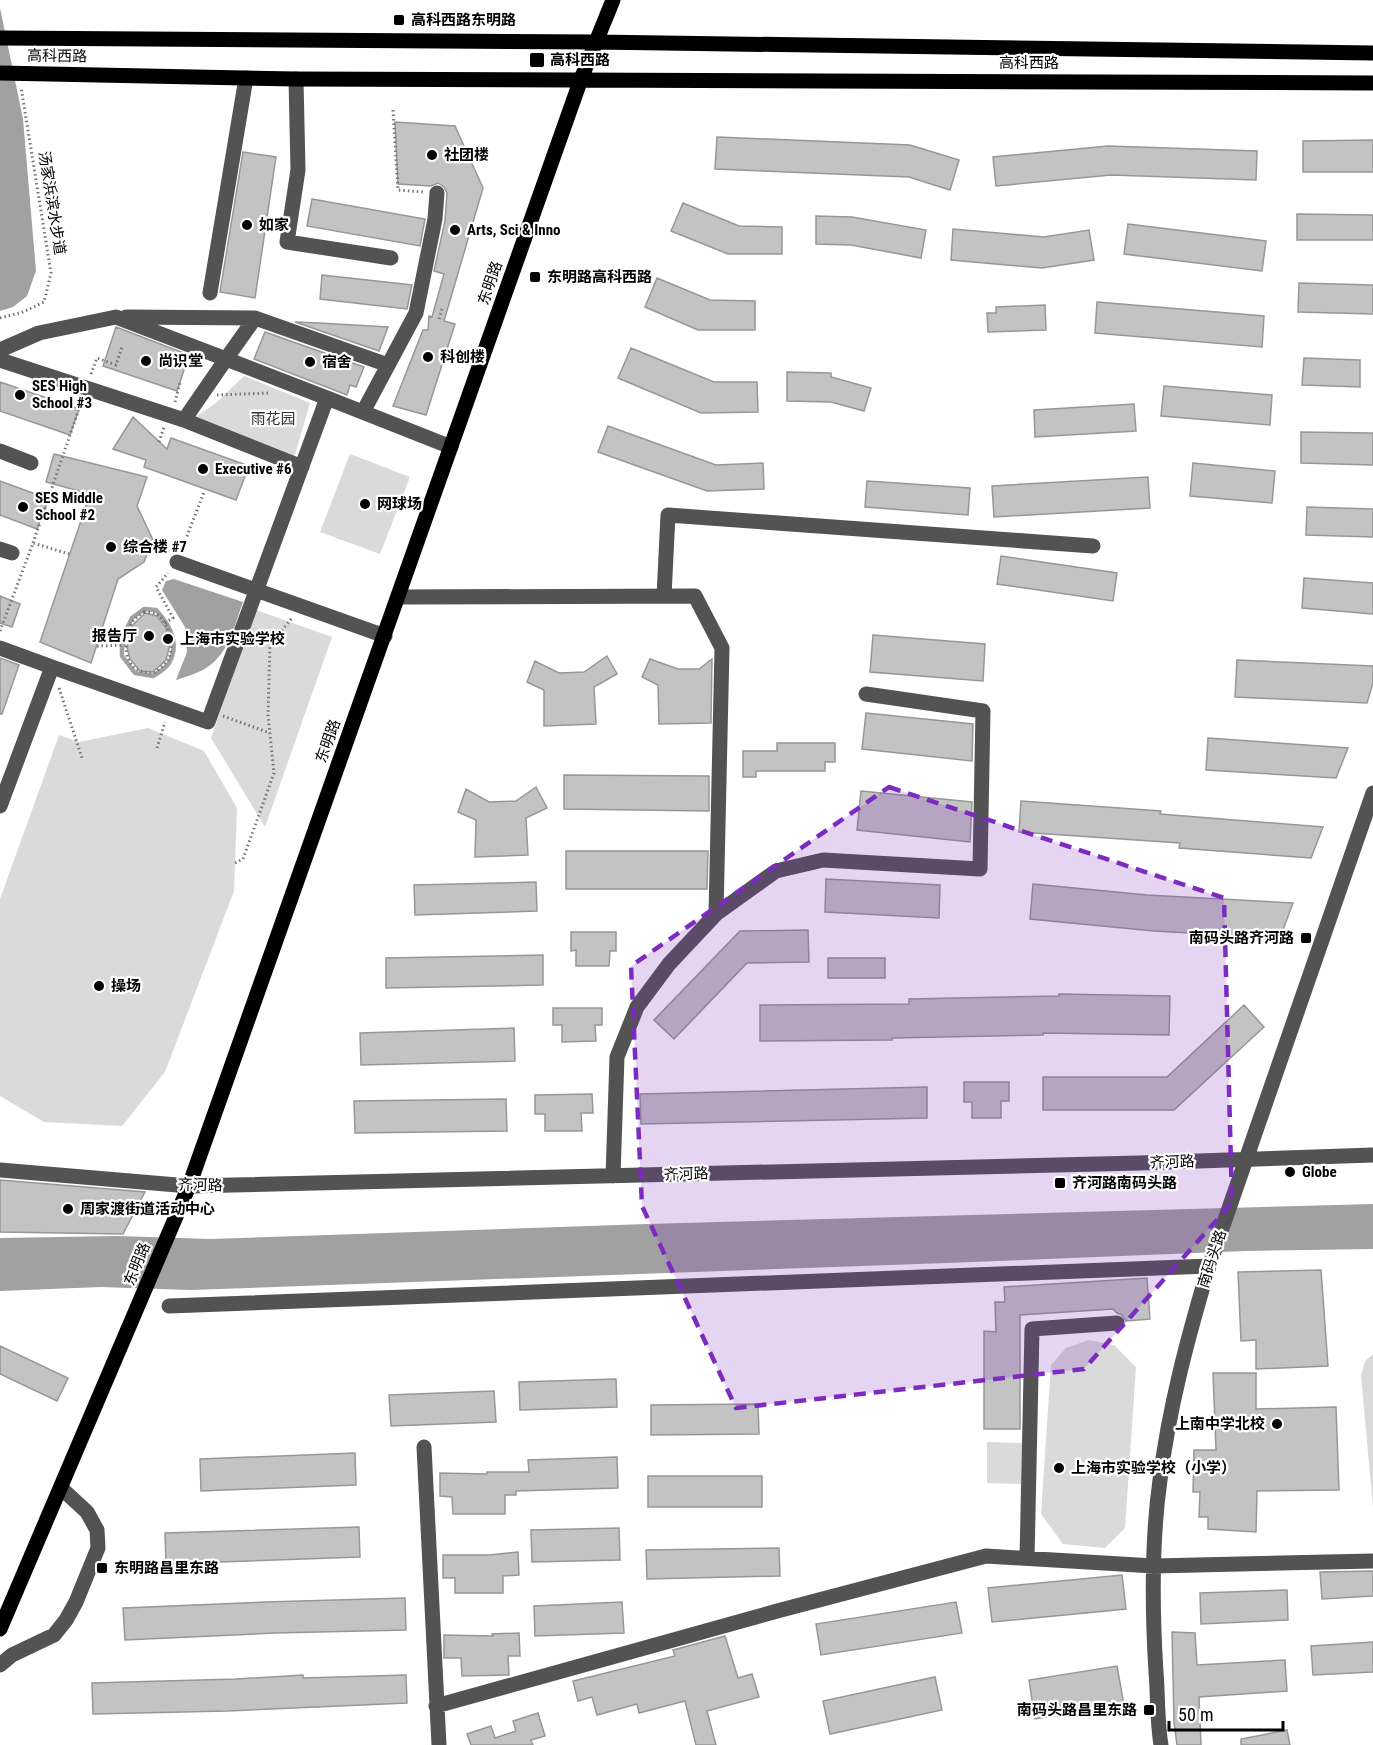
<svg xmlns="http://www.w3.org/2000/svg" width="1373" height="1745" viewBox="0 0 1373 1745" font-family="'Roboto Condensed','Noto Sans SC',sans-serif">
<style>
.green{fill:#dadada}
.water{fill:#a1a1a1}
.lines{fill:none;stroke-linecap:round;stroke-linejoin:round}
.stream{stroke:#a1a1a1;stroke-width:4.5}
.building{fill:#c3c3c3;stroke:#979797;stroke-width:1.5}
.path{stroke:#757575;stroke-width:3;stroke-dasharray:1.5 3;stroke-linecap:butt}
.minor{stroke:#535353;stroke-width:15}
.major{stroke:#000;stroke-width:15}
.marked{fill:#7b2cbf;fill-opacity:0.2;stroke:#7b2cbf;stroke-width:4.5;stroke-dasharray:12 8;stroke-linejoin:round}
.poi-dot{fill:#000;stroke:#fff;stroke-width:2}
.labels{text-anchor:middle;stroke-width:4.5;stroke-linejoin:round;paint-order:stroke}
.poi-label{font-size:15px;font-weight:bold;fill:#000;stroke:#fff;text-anchor:start}
.street-label{font-size:15px;fill:#000;stroke:#fff}
.park-label{font-size:15px;fill:#313131;stroke:#fff}
</style>
<rect width="100%" height="100%" fill="#fff"/>
<path class="green" d="M244,376L310,403L294,458L195,417L216,403Z
M350,454L410,477L380,554L320,532Z
M256,610L332,637L265,827L211,738Z
M148,728L204,751L237,808L234,891L165,1072L122,1126L44,1122L0,1096V899L59,735L79,742Z
M1089,1340L1114,1345L1136,1367L1125,1528L1105,1548L1063,1544L1041,1514L1051,1365L1066,1348Z
M1373,1354V1507L1361,1376L1365,1361Z
M987,1442L1022,1443L1021,1484L987,1483Z"/>
<path class="water" d="M0,8L23,119L36,271L27,296L13,307L0,311Z
M174,579L243,602C233,629 229,655 203,670C195,674 185,677 176,680L187,652L185,627L162,590L166,581Z
M1373,1204V1249L1245,1251L947,1263L190,1290L101,1287L0,1291V1238L117,1236L211,1239L647,1224Z"/>
<g class="lines">
<path class="stream" d="M144,609L156,610C170,625 180,644 169,663C166,668 158,673 153,676L135,673L122,656V639L132,618Z"/>
</g>
<path class="building" d="M395,122L455,126L483,188L444,321L455,324L426,415L393,406L423,330H428L429,316L432,317L444,274L434,271L445,221L447,193L444,187L438,183L431,186L398,184Z
M717,137L910,145L959,160L950,190L909,177L715,169Z
M1373,140V172H1303V141Z
M1108,146L1257,151L1256,180L1111,175L996,186L993,157Z
M243,152L276,157L255,298L220,292Z
M312,199L425,219L420,246L307,226Z
M683,203L739,226L782,227V254H728L671,231Z
M1297,214L1373,215V240H1297Z
M816,216L852,217L926,230L921,258L851,245L816,244Z
M1128,224L1266,241L1262,271L1124,254Z
M953,229L1044,237L1089,230L1094,260L1042,268L951,260Z
M322,275L412,285L407,309L320,299Z
M657,278L710,300L755,301V330H698L645,307Z
M1299,283L1373,285V314L1298,312Z
M1097,302L1264,316L1262,347L1095,333Z
M1045,305L1046,330L988,332L987,313H996V307Z
M295,322L319,323L388,327L379,351Z
M116,327L189,355L177,391L103,366Z
M265,332L364,367L356,387L350,385L347,395L254,359Z
M631,348L714,382H757L758,412L701,413L618,378Z
M1304,358L1360,360V387L1302,385Z
M787,372L831,373V377L871,388L864,411L831,402L787,401Z
M0,382L79,409L70,435L0,411Z
M1164,386L1272,395L1270,425L1161,416Z
M1134,404L1136,431L1035,437L1034,410Z
M133,417L167,449L171,438L249,466L236,500L144,467L146,460L113,449Z
M608,426L716,465L763,463L764,489L707,491L598,452Z
M1301,432L1373,433V465L1301,463Z
M54,454L147,477L137,506L153,540L144,562L118,579L91,663L40,642L90,494L46,482Z
M1193,463L1275,471L1272,503L1190,496Z
M1148,477L1150,508L994,517L992,486Z
M0,481L49,499L37,529L0,515Z
M867,481L970,488L968,515L865,507Z
M1307,507L1373,509V537L1306,535Z
M1001,556L1117,573L1113,601L997,584Z
M1304,578L1373,583V614L1302,608Z
M0,596L20,604L12,627L0,623Z
M145,613L157,616L166,628L170,644L166,660L153,672L140,671L130,659L127,647L132,626Z
M873,635L985,644L983,681L870,672Z
M607,656L617,674L594,687L596,724L544,726V690L527,682L535,661L559,673L584,672Z
M0,658L19,665L2,714H0Z
M650,659L678,669H699L712,659L711,723L659,724L658,685L642,677Z
M1237,660L1373,666V683L1367,703L1235,697Z
M866,713L973,724L972,761L862,749Z
M1208,738L1348,748L1336,778L1206,770Z
M777,743H835V762H825V771H756V777H743V751H777Z
M564,775L709,776V811L564,809Z
M536,787L547,808L526,818L528,855L475,857L476,820L458,812L466,789L489,802L516,801Z
M861,791L972,802L970,842L857,830Z
M1021,801L1161,811L1160,814L1323,827L1311,858L1179,848L1180,843L1019,832Z
M566,851H708L707,889H566Z
M826,879L940,885L939,918L825,912Z
M536,882L537,911L415,915L414,885Z
M1033,884L1147,895L1293,903L1280,938L1154,931L1030,919Z
M808,930L809,962L747,963L674,1039L654,1020L740,931Z
M571,932H616V951H610L609,966H576V950L571,951Z
M543,955V985L386,988V958Z
M828,958H885V978H828Z
M1059,994L1170,996L1169,1035L1043,1033V1035L892,1038V1040L760,1041V1005L909,1004V999L1059,996Z
M1244,1005L1264,1027L1174,1110H1043V1077H1167Z
M553,1008H602V1025H595L596,1041L562,1042V1025H553Z
M514,1028L515,1061L361,1065L360,1033Z
M964,1082H1009V1101H1001V1118H972V1102H964Z
M927,1087V1118L641,1124L640,1094Z
M592,1094L593,1113H581L582,1131H545V1114H535V1095Z
M506,1099L507,1131L355,1133L354,1101Z
M0,1180L145,1192L123,1234L0,1232Z
M1321,1270L1328,1366L1256,1369V1340L1241,1341L1238,1272Z
M1147,1278L1150,1319L1126,1321L1122,1315L1117,1313L1113,1309L1020,1315V1429H984V1331L996,1332L995,1302H1005L1004,1287Z
M0,1346L68,1378L57,1401L0,1374Z
M1213,1373H1256V1409L1336,1407L1339,1490L1257,1491L1256,1532L1208,1529V1517H1199L1200,1492H1193L1194,1450H1216Z
M616,1379L617,1407L520,1410L519,1382Z
M494,1391L496,1422L391,1426L389,1395Z
M758,1404L759,1434L651,1435V1405Z
M355,1453L356,1485L201,1491L200,1459Z
M617,1457L618,1488L516,1491V1495H505V1514H453L452,1497L440,1496V1473L487,1474V1472H529L528,1460Z
M648,1476H762V1507H648Z
M359,1527L360,1557L166,1564L165,1533Z
M619,1528L620,1560L532,1562L531,1530Z
M779,1548L780,1576L647,1579L646,1550Z
M518,1552L519,1575L503,1576V1593H455V1578H443V1555H489Z
M1373,1571V1596L1322,1599L1320,1572Z
M1122,1575L1126,1609L992,1622L988,1588Z
M1287,1590L1288,1620L1201,1624L1200,1593Z
M405,1598L406,1630L275,1633L125,1640L123,1608L265,1602Z
M622,1602L624,1633L535,1636L534,1606Z
M956,1602L962,1633L821,1655L816,1624Z
M1172,1632L1195,1633L1197,1665L1285,1660L1287,1691L1199,1697L1201,1745H1177L1174,1723Z
M519,1633L520,1656H508L509,1675L462,1676L461,1658H444V1635L493,1636L492,1634Z
M725,1636L738,1678L752,1674L759,1697L707,1711L716,1745H696L685,1701L639,1713L637,1704L597,1715L592,1697L578,1701L573,1681L675,1656L673,1650Z
M1373,1642V1672L1313,1675L1311,1646Z
M1117,1666L1124,1705L1035,1719L1029,1680Z
M303,1675V1678L406,1675L407,1703L228,1711L93,1714L92,1683L236,1679Z
M935,1677L942,1710L830,1734L823,1701Z
M538,1713L545,1736L531,1740L533,1745H471L467,1734L491,1726L495,1738L516,1731L513,1721Z
M1287,1730L1290,1745H1241V1739Z"/>
<g class="lines">
<path class="path" d="M393,110L398,190L423,192
M0,318L23,312L44,302L51,273L21,87
M439,319L442,309
M91,374L97,358L116,365L122,347
M217,395L271,393
M175,402L180,383
M159,442L164,427
M33,543L82,400
M182,549L204,492
M144,612C149,612 154,613 158,615C170,624 175,648 168,660C164,665 158,670 154,673C131,673 124,660 127,638C128,632 129,626 133,621C136,617 140,615 144,612Z
M165,623L173,618L156,587L168,573
M0,631L33,543L69,554
M97,646L126,645
M59,688L82,758
M223,716L270,733
M157,748L165,722
M235,863L243,859L274,773L268,715L270,644L293,617"/>
<path class="minor" d="M296,79L298,170L287,242L391,258
M210,293L246,78
M126,317L255,318
M0,350L39,333L116,317L226,359L255,318L388,365
M0,360L184,420L226,359L327,398L208,722L52,667L0,806
M327,398L451,447
M363,412L416,313L435,219L437,193
M184,420L302,467
M0,451L31,463
M0,549L12,553
M177,562L385,636
M664,596L668,515L1093,546
M399,597L695,596L722,648L716,914
M0,648L52,667
M0,1170L189,1186L1139,1163L1373,1155
M613,1176L617,1057L637,1007L669,964L716,914L776,871L823,860L980,869L983,711L866,694
M169,1306L1209,1266
M424,1447L439,1745
M1027,1558L1032,1329L1117,1323
M0,1665L12,1655L54,1635L66,1620L76,1602L98,1548L97,1530L87,1512L61,1488
M436,1706L781,1610L986,1556L1154,1566L1373,1561
M1161,1745C1157,1721 1158,1696 1156,1672C1152,1608 1151,1544 1160,1480C1169,1407 1188,1337 1209,1266L1373,793"/>
<path class="major" d="M0,38L596,42L1373,53
M0,73L296,79L1373,83
M0,1629L189,1186L581,79L613,0"/>
</g>
<path class="marked" d="M889,787L1224,898L1232,1203L1084,1369L736,1408L642,1206L631,966Z"/>
<g class="poi-dot">
<rect x="393" y="14" width="12" height="12" rx="3"/>
<rect x="529" y="52" width="16" height="16" rx="3"/>
<circle cx="432" cy="155" r="6"/>
<circle cx="247" cy="225" r="6"/>
<circle cx="455" cy="230" r="6"/>
<rect x="529" y="271" width="12" height="12" rx="3"/>
<circle cx="428" cy="357" r="6"/>
<circle cx="146" cy="361" r="6"/>
<circle cx="310" cy="362" r="6"/>
<circle cx="20" cy="395" r="6"/>
<circle cx="203" cy="469" r="6"/>
<circle cx="365" cy="504" r="6"/>
<circle cx="23" cy="507" r="6"/>
<circle cx="111" cy="547" r="6"/>
<circle cx="149" cy="636" r="6"/>
<circle cx="168" cy="639" r="6"/>
<rect x="1300" y="932" width="12" height="12" rx="3"/>
<circle cx="99" cy="986" r="6"/>
<circle cx="1290" cy="1172" r="6"/>
<rect x="1054" y="1177" width="12" height="12" rx="3"/>
<circle cx="68" cy="1209" r="6"/>
<circle cx="1277" cy="1424" r="6"/>
<circle cx="1059" cy="1468" r="6"/>
<rect x="96" y="1562" width="12" height="12" rx="3"/>
<rect x="1143" y="1704" width="12" height="12" rx="3"/>
</g>
<g class="labels">
<g class="poi-label">
<text x="411" y="25">高科西路东明路</text>
<text x="550" y="65">高科西路</text>
<text x="444" y="160">社团楼</text>
<text x="259" y="230">如家</text>
<text x="467" y="235">Arts, Sci &amp; Inno</text>
<text x="547" y="282">东明路高科西路</text>
<text x="440" y="362">科创楼</text>
<text x="158" y="366">尚识堂</text>
<text x="322" y="367">宿舍</text>
<text x="32" y="391">SES High<tspan x="32" dy="17">School #3</tspan></text>
<text x="215" y="474">Executive #6</text>
<text x="35" y="503">SES Middle<tspan x="35" dy="17">School #2</tspan></text>
<text x="377" y="509">网球场</text>
<text x="123" y="552">综合楼 #7</text>
<text x="137" y="641" text-anchor="end">报告厅</text>
<text x="180" y="644">上海市实验学校</text>
<text x="1294" y="943" text-anchor="end">南码头路齐河路</text>
<text x="111" y="991">操场</text>
<text x="1302" y="1177">Globe</text>
<text x="1072" y="1188">齐河路南码头路</text>
<text x="80" y="1214">周家渡街道活动中心</text>
<text x="1265" y="1429" text-anchor="end">上南中学北校</text>
<text x="1071" y="1473">上海市实验学校（小学）</text>
<text x="114" y="1573">东明路昌里东路</text>
<text x="1137" y="1715" text-anchor="end">南码头路昌里东路</text>
</g>
<g class="street-label">
<text transform="translate(57 56) rotate(1)" y="5">高科西路</text>
<text x="1029" y="68">高科西路</text>
<text transform="translate(52 203) rotate(81)" y="5">汤家浜滨水步道</text>
<text transform="translate(490 283) rotate(-71)" y="5">东明路</text>
<text transform="translate(328 741) rotate(-70)" y="5">东明路</text>
<text transform="translate(1172 1162) rotate(-2)" y="5">齐河路</text>
<text transform="translate(686 1174) rotate(-2)" y="5">齐河路</text>
<text transform="translate(200 1185) rotate(1)" y="5">齐河路</text>
<text transform="translate(1212 1259) rotate(-72)" y="5">南码头路</text>
<text transform="translate(137 1264) rotate(-68)" y="5">东明路</text>
</g>
<g class="park-label">
<text x="273" y="424">雨花园</text>
</g>
</g>
<path d="M1169 1721v9h114v-9" fill="none" stroke="#000000" stroke-width="3"/>
<text x="1178" y="1721" font-size="18" fill="#000000" stroke="#ffffff" stroke-width="4.5" paint-order="stroke">50 m</text>
</svg>
